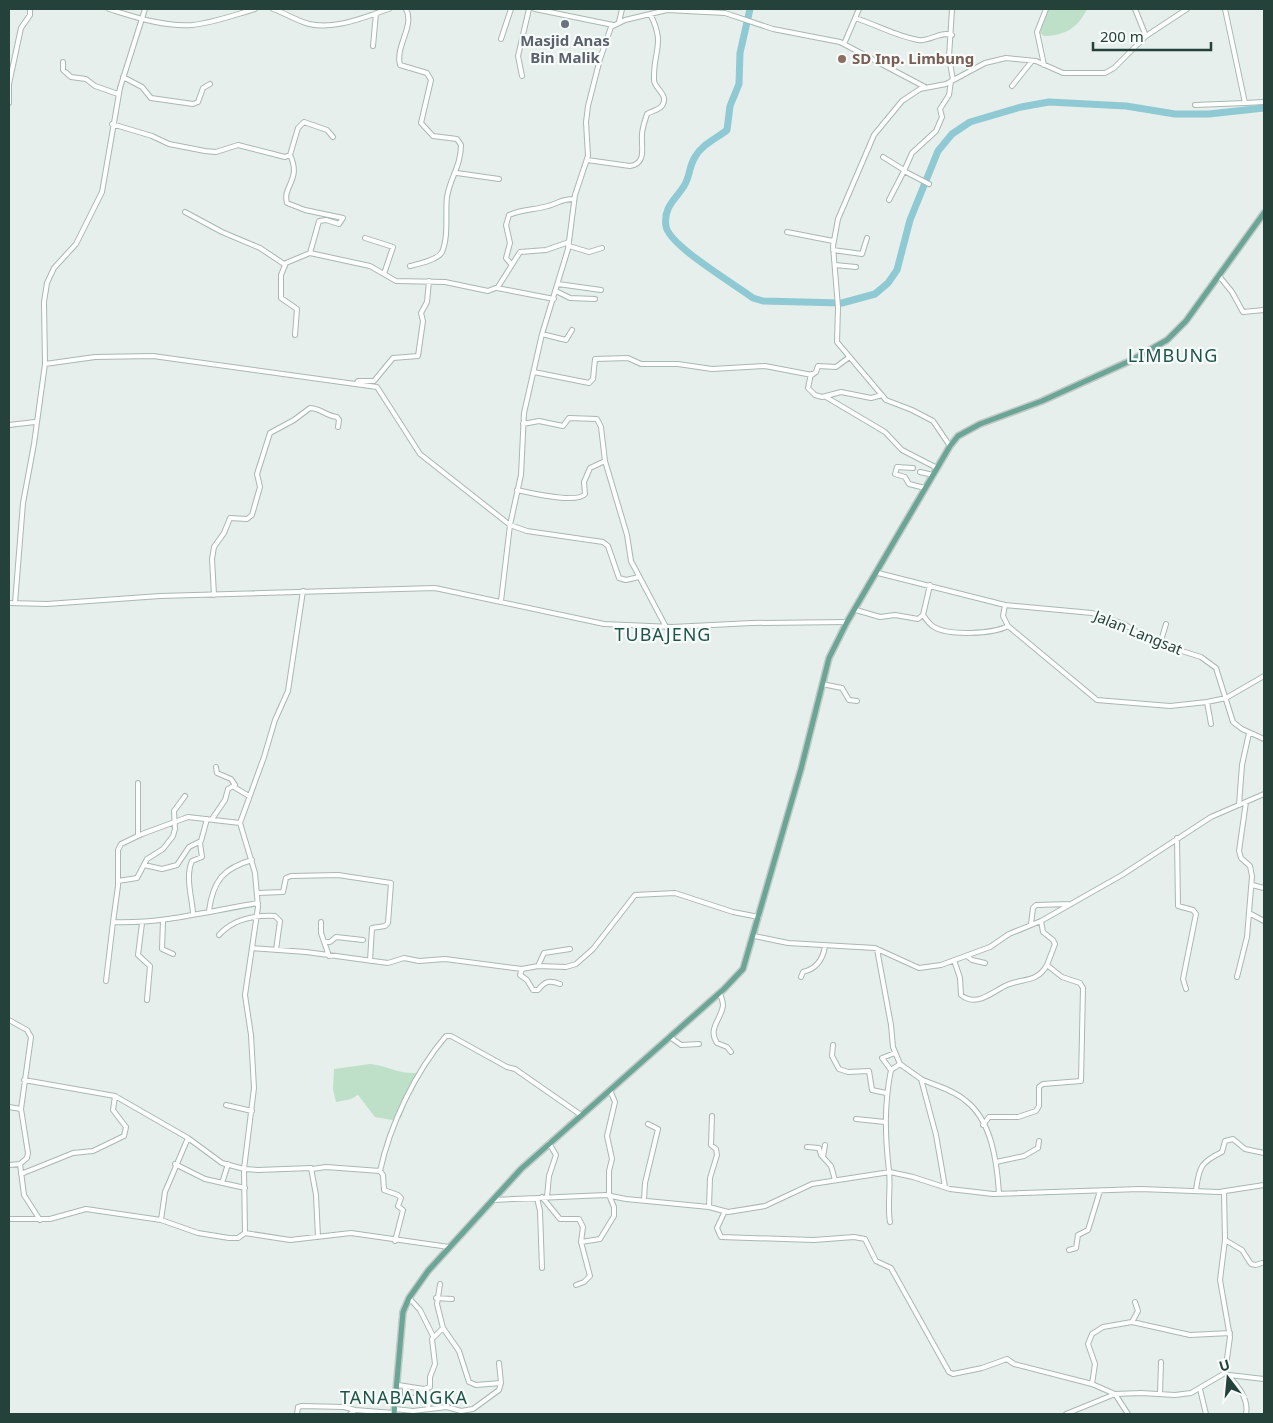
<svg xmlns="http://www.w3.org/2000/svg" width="1273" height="1423" viewBox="0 0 1273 1423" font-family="'Noto Sans',sans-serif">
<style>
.green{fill:#bfe0c8}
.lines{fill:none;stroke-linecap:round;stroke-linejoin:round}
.river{stroke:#8ec9d4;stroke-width:7}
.minor-casing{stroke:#a8b8b2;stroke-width:6}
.major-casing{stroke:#c2cac8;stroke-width:8}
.minor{stroke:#fff;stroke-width:4}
.major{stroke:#6aa596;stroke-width:5}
.worship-dot{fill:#6b7280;stroke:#f7fbf9;stroke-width:2}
.education-dot{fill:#8d6e63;stroke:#f7fbf9;stroke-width:2}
.labels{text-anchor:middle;stroke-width:4.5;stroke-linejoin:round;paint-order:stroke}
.worship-label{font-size:15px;font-weight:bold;fill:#5b616d;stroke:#f7fbf9}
.education-label{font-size:15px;font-weight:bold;fill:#785e54;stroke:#f7fbf9;text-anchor:start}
.street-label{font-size:15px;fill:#24423a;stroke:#f7fbf9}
.quarter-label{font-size:18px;letter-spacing:1px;fill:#1f5548;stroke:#f7fbf9}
</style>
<rect width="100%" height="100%" fill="#e6efeb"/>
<path class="green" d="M1047,9H1087C1078,28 1064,36 1044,36L1040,33Z
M370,1064C389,1066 397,1074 417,1073L401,1118L392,1120L375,1117L358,1095L351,1099L336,1102L333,1089L334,1069Z"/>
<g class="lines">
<path class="river" d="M750,9L740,53L739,84L730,106L727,130C716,139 702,144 695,157C689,166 690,177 684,186C676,199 663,207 666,226C668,245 736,285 753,298L763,301L842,303L875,294L888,283L897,270L910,220L938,151L952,134L970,122L1021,107L1049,102L1126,106L1175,114H1209L1264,108"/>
<defs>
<path id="minor" d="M109,9C135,17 164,27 192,25C213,23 234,15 255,9
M273,9C285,13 297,21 309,24C336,30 364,17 389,9
M406,9C415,26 395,46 400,65L427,73L431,80L421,123L433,136L457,139L461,145C461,166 450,178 447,197C445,214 449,236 442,252C438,260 418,264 410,266
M535,9L613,25
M952,9L949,57L953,80
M1135,9L1146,36
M1225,9L1245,103L1264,102
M855,18C877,25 896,36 918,40C930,42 939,31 952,35
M619,22L622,9
M501,39L511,9
M844,44L859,9
M373,46L376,13
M63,62V70L71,77L86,79L95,86L118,94
M1044,65L1037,32L1046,9
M522,76L518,56L529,9
M123,77L142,87L151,98L193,104L198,102L203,88L210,84
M9,84L21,28L30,15V9
M9,85V103
M1012,86L1032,61
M1195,105L1245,103
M112,124L152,136L169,144L205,151L216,152L238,145L285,157L290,155L298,128L304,122L327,130L333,137
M290,155C302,180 282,186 287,203L305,210L343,218L339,224L326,220L319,221L310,253
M883,157L904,170
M587,160L630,166C647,163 641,148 642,135C642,128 645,121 647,114C651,111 661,110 663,104C668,94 654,88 654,80C653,50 666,44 650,14
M457,173L499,179
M929,184L904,171L912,153L936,131L942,117L940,109L949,95L951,81
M889,200L904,171
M185,212L222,232L260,248L284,264
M787,232L833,241
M365,238L393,247L384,274
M569,246L589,252L602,248
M833,250L862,254L867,238
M511,264L506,258L510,243L506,225L509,215C522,209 535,210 548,206C560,203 560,199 574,199
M835,265L856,267
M1219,276L1232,292L1243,312L1264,310
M558,284L601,290
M497,288L554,299
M556,291L570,298L595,299
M542,334L566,340L572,330
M295,335L297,309L281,298V275L286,263L310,253L370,266L396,281L445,282L488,291L498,287L520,252L546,250L569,242
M45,364L95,357L153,356L377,387L420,454L510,525L527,531L603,542L608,546L619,578L626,580L639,577
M534,372L589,383L593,379L595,359L628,358L641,364H678L712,369L765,366L812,375L816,372L818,366L836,367L848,358
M811,374L808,388L815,395L822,397L841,392L871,398L882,395
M356,384L358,381H374L393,358L418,356L423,321L421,313L427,302L429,281
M826,397L885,432L902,450L937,468
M523,424L539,421L563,426L569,418L597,419L601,427L605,461L627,535L631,561L666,627
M9,425L35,422
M950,446L933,421L912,410L886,400L837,342L838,307L833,246L838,219L874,135L902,101L920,89L946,84L985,63L1006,58L1036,61L1063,73H1105L1114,68L1146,36L1187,9
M913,468L897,467L895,474L905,477L909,484L925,488
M920,472L933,475
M517,490C531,493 577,504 585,494L584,482L590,468L605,461
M878,573L1005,605L1092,613L1124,624L1153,642L1201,657L1216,668L1233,722L1242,729L1264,739
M303,591L288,691L275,720L264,757L240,823L255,873L258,907L245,995L251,1035L254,1088L244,1169L245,1233L290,1240L351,1233L449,1247
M214,595L212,559L214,547L224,533L230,518L247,519L252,515L260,487L257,474L270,433L294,420L310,408C320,408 326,416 337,417L339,420L338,427
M501,601L510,525L521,475L524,413L542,334L568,249L575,195L588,156L586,122L588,106L600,59L611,27L625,20L667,10L725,13L773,29L840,42L925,87
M9,603L47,604L160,596L435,588L604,624L672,627L752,623L847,622
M15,603L23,503L34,444L45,364L44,302L47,283L54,268L76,244L102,192L120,88L145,9
M856,610L880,617L895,615L918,619L923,615L930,585
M923,615C926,619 929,624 934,627C949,636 993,634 1008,626L1003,616L1005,605
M1008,626L1097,700L1170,706L1207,702L1226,698L1264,676
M1160,644L1166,624
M822,684L842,688L849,700L857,701
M1207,702L1211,724
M234,787L249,796
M1239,805L1242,765L1249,733
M212,819L225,800L228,789L235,785L231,779L217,773L216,767
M240,823L188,817L142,834L121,844L118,850V886L113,922C162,924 210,911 258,903
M138,835V783
M1177,838L1178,906L1193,910L1196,914L1183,979L1186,989
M144,865L162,869L177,865L189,847L201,841L207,819
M118,881L137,878L147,859L163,849L173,836L175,829L174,811L185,796
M1252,885L1264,888
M258,893L283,892L286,878L291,876L338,875L391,883L388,923L385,926L372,928L370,961
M209,911C213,880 224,868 252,860
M193,913C192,897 185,877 192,861L202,857L200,843
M1249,913L1264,921
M163,921L162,949L173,954
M321,922V933L329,956
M142,923L138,955L150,966L147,1000
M1031,924L1033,908L1036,905L1071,904
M219,935C233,919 254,915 275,916L280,921L276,950
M754,936L788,943L875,948L919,968L941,965L990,947L1009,934L1041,921L1122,875L1211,817L1264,794
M325,942H330L336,937L363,940
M252,948L306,952L388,963L404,958L419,961L445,959L522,969L538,966L566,967L576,964L593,949L635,895L675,893L733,912L759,917
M877,949L891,1025L893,1047L900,1064L921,1079L936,1135L945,1187
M967,956L972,960L985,963
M954,960L960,978L961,995C977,1008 993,991 1007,985C1023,978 1037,983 1047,965
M538,966L544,953L570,949
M522,969L520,975L527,980L533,990H538C545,981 549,980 560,984
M801,977L803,972C816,969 823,959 825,946
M1237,977L1247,937L1252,876L1250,866L1241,858L1239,851L1246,802
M106,981L113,922
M720,993C721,997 723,1001 723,1005C722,1019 707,1028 717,1043L727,1047L731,1052
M9,1020L27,1030L31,1037L21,1109L28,1153L27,1158L20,1164L24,1195L40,1220
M670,1037L681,1045L699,1044
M833,1045L832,1056L839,1069L848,1072L869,1071L872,1090L886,1093
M891,1070L882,1058L895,1053
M921,1079C936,1086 954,1090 966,1101C992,1121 997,1163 999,1193
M24,1080L115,1096L188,1138L222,1163L244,1169L258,1170L311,1168L316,1195L318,1237
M226,1105L252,1111
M9,1107L21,1109
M856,1119L885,1122
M983,1125L989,1117H1018L1036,1111L1039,1106V1087L1043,1084L1081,1081L1083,988L1080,983L1062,977L1047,965L1055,944L1053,940L1043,932L1041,921
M807,1147L819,1148L821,1155L831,1166L835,1180
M823,1157L825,1145
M996,1162L1024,1156L1038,1148L1039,1141
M175,1164L205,1179L245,1188
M9,1165L20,1164
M312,1169L326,1167L380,1171C390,1125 415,1072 446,1036H451L507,1067L515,1069L581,1115
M380,1171L383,1175L384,1190L398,1195L401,1198L398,1206L403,1210L395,1241
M21,1174L73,1153L93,1151L124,1136L126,1127L113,1110L115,1096
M222,1183L228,1164
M1196,1190C1199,1167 1201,1162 1222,1152L1225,1141L1233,1139L1245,1149L1264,1153
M1224,1192L1225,1240L1220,1280L1230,1337L1225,1373
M542,1197L560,1219H579L583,1227L581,1242L600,1239L614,1216V1207L609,1195V1171L612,1159L607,1136L615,1102L610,1090
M547,1197L549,1176L556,1155L549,1143
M537,1198L540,1211L542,1268
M493,1200L606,1195L626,1199L709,1207L728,1212L765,1206L812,1184L890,1172L913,1177L950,1189L993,1194L1140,1189L1219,1192L1264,1185
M644,1200L645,1183L658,1129L648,1124
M709,1207L710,1178L717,1155L716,1149L711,1145L712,1116
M724,1213L717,1228L721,1237L814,1240L854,1237L865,1239L876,1261L891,1268L949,1372L953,1374L982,1368L1007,1359L1014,1364L1092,1384L1095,1364L1088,1344L1092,1334L1103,1327L1132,1322L1138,1311L1135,1302
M9,1219H50L86,1209L161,1220L198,1233L229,1238H238L245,1233
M161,1220L165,1192L188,1138
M890,1222C887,1205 891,1188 889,1171C885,1136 884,1105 891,1070L900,1064
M1225,1240L1242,1250L1251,1264L1256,1265L1262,1263
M1069,1250L1076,1248L1078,1235L1088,1230L1100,1191
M576,1285L584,1282L590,1276L581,1242
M409,1298L420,1310L433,1336
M436,1298L452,1299
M1132,1322L1190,1335L1230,1333
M443,1328L459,1351L469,1382L476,1385L501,1383
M1228,1375C1238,1386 1249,1399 1246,1414
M1229,1375L1264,1379
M1092,1384L1115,1394L1128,1414
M398,1385L424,1389L430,1387V1377L435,1364L432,1339L443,1328L437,1304L440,1284
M405,1387V1395L412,1399L427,1390
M426,1389L430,1396L428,1409
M1200,1389L1206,1414
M1160,1394L1161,1362
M395,1409L413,1411L447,1407L461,1411L473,1409L499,1390L501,1383L499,1363
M297,1414L298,1407L302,1406L344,1407L355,1410
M350,1414L355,1410L394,1413
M1066,1414L1115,1394L1141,1393L1175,1395L1191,1393L1225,1373"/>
<path id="major" d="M394,1414L403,1312L409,1298L428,1271L521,1169L724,989L743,969L801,769L829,658L847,622L950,446L958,436L980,424L1042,401L1132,360L1167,340L1186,321L1264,213"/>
</defs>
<use href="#minor" class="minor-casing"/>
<use href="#major" class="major-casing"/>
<use href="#minor" class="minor"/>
<use href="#major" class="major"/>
</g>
<circle class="worship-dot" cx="565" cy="24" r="5"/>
<circle class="education-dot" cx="842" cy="59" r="5"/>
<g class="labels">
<g class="worship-label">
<text x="565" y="46">Masjid Anas<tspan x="565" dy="17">Bin Malik</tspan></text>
</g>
<g class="education-label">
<text x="852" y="64">SD Inp. Limbung</text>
</g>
<g class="street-label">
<text transform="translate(1138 633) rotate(22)" y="5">Jalan Langsat</text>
</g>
<g class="quarter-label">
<text x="1173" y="362">LIMBUNG</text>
<text x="663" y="641">TUBAJENG</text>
<text x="404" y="1404">TANABANGKA</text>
</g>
</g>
<rect width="1273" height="1423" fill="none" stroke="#24423a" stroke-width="20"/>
<g transform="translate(1228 1378) rotate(344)" stroke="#f7fbf9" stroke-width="4" paint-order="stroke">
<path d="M0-4L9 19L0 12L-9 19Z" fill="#24423a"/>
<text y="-8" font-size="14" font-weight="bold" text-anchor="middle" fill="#24423a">U</text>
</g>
<path d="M1093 42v8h118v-8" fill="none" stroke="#24423a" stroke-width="2.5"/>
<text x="1100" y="42" font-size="15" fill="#24423a" stroke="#f7fbf9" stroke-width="4" paint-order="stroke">200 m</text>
</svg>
